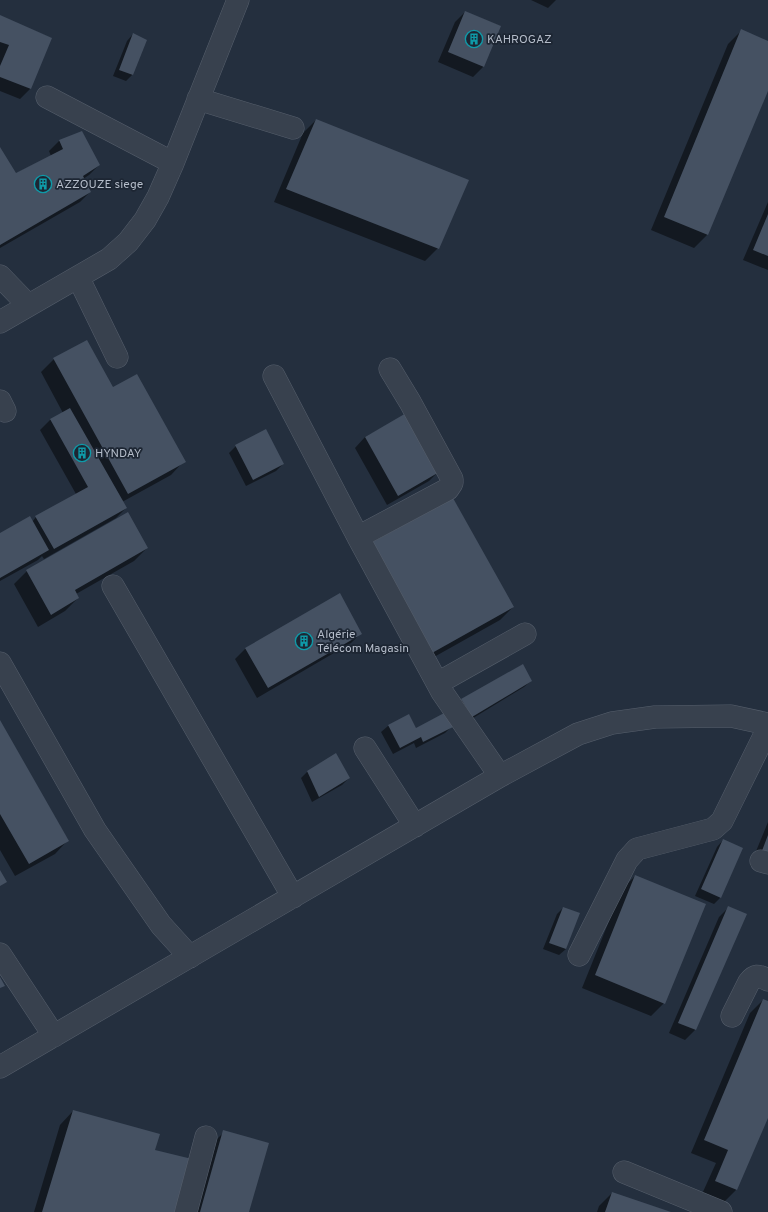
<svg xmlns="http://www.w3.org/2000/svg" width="768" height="1212" viewBox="0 0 768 1212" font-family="Overpass,sans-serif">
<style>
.shadow{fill:#0007}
.building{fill:#455162}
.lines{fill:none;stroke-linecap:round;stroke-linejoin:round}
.minor-casing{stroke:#565f6c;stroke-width:23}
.minor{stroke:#38414e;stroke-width:22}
.labels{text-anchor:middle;stroke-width:3.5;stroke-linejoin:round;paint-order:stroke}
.poi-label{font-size:12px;fill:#b4bcc9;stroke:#1d2633;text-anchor:start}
</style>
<rect width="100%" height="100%" fill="#242f3e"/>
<path class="shadow" d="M531,0H556L548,8Z
M465,12L500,26L483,67L473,77L438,62L455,22Z
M0,16L51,38L30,89L20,99L0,91Z
M741,31L768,42V88L707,235L694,248L651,230L728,44Z
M133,34V74L126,81L113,76L127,41Z
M316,120L438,248L425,261L274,202L303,133Z
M82,132L99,165L89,175L83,179L90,192L80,202L0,248V149L15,174L51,156L49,151L59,141Z
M768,202V270L743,260Z
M54,359L113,389L184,461L171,475L122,502L126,508L116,518L44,559L42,556L38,560L0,581V534L32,522L36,517L76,494L40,430L50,420L63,413L41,372Z
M407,414L439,471L429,481L387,505L355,448L365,437Z
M236,446L283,464L276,471L246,486L229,453Z
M453,499L513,607L500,620L418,666Z
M147,548L134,561L76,594L78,598L65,611L38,627L14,584L27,571Z
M339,595L361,633L351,643L257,698L235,659L245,649Z
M522,665L531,681L524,687L465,723L455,707L461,700Z
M409,715L416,729L452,726L445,733L416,748L414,743L393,754L381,732L388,726Z
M0,722L68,840L55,854L15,876L0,850Z
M336,755L349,778L342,785L312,802L301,778L307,772Z
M768,822V873L750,866Z
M723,840L742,849L720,898L714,904L695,896L717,847Z
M635,876L664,1003L651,1016L582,988L622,889Z
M729,907L745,914L695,1030L685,1040L669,1033L719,917Z
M563,908L566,949L559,955L543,949L557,914Z
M763,1000L768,1002V1115L736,1190L723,1203L702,1194L716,1163L691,1153L750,1013Z
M73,1111L153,1150L175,1212H34L60,1125Z
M224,1132L248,1212H191L211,1145Z
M612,1193L669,1212H597L599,1206Z"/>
<path class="building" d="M465,11L501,26L484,67L448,52Z
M0,15L52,38L31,89L0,77V66L9,45L0,42Z
M741,29L768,41V91L708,235L664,217Z
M133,33L147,40L133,75L119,70Z
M316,119L469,180L439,249L286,189Z
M82,131L100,165L83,176L91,192L0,245V147L16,173L63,149L59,140Z
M768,214V256L753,250Z
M87,340L113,387L137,374L186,462L128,494L53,358Z
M70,408L127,508L54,549L35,516L88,487L50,419Z
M408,412L441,471L398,496L365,437Z
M266,429L284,464L253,480L235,445Z
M453,498L514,607L432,653L371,543Z
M128,512L148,548L75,590L79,598L51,615L26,570Z
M30,516L49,550L0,578V533Z
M340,593L362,634L268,688L245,648Z
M523,664L532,681L472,717L461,699Z
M446,712L453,727L423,742L421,737L400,748L388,725L409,714L416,728Z
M0,720L69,841L29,864L0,814Z
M336,753L350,778L319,797L307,771Z
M768,835V859L760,856Z
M723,839L743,848L721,898L701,889Z
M0,870L7,882L0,886Z
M635,875L706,904L665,1004L595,975Z
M728,906L747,914L696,1030L678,1023Z
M563,907L580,913L566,949L549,943Z
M0,977L5,986L0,988Z
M763,999L768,1001V1118L737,1190L715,1181L728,1150L704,1140Z
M73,1110L160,1134L155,1150L192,1159L176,1212H42Z
M223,1130L269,1143L249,1212H200Z
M612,1192L671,1212H605Z"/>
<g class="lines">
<defs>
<path id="minor" d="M47,97L173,163
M198,99L293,128
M0,276L28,305
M78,277L117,357
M0,322L109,259L128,242L145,220L158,197L173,163L238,0
M390,369L410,402L452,479V483L448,489L358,537L442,692L500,776
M274,376L358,537
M0,401L5,411
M113,586L293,897
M0,663L95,830L161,925L190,957
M438,683L525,634
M365,748L415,826
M761,861L768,863
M0,954L54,1036
M579,955L627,860L637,849L713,829L722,821L768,728
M732,1016L749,982C756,973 759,976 768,980
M0,1067L500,776L578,734L612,723L655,717L731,716L768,724
M624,1172L721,1212
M186,1212L206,1137"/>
</defs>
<use href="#minor" class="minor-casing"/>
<use href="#minor" class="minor"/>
</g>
<defs>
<symbol id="building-ring" viewBox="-11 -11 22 22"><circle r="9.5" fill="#1d2633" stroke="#0f9aa8" stroke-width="1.5"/><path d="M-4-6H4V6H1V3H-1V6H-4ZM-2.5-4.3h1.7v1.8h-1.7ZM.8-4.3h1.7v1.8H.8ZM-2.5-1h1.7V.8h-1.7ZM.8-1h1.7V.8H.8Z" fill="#0f9aa8"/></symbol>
</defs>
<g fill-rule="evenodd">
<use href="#building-ring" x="464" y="29" width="20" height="20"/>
<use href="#building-ring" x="33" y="174" width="20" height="20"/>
<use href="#building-ring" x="72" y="443" width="20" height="20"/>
<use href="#building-ring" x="294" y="631" width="20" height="20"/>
</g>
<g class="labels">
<g class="poi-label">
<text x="487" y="43">KAHROGAZ</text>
<text x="56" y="188">AZZOUZE siege</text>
<text x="95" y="457">HYNDAY</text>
<text x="317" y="638">Algérie<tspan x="317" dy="14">Télécom Magasin</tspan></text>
</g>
</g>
</svg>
